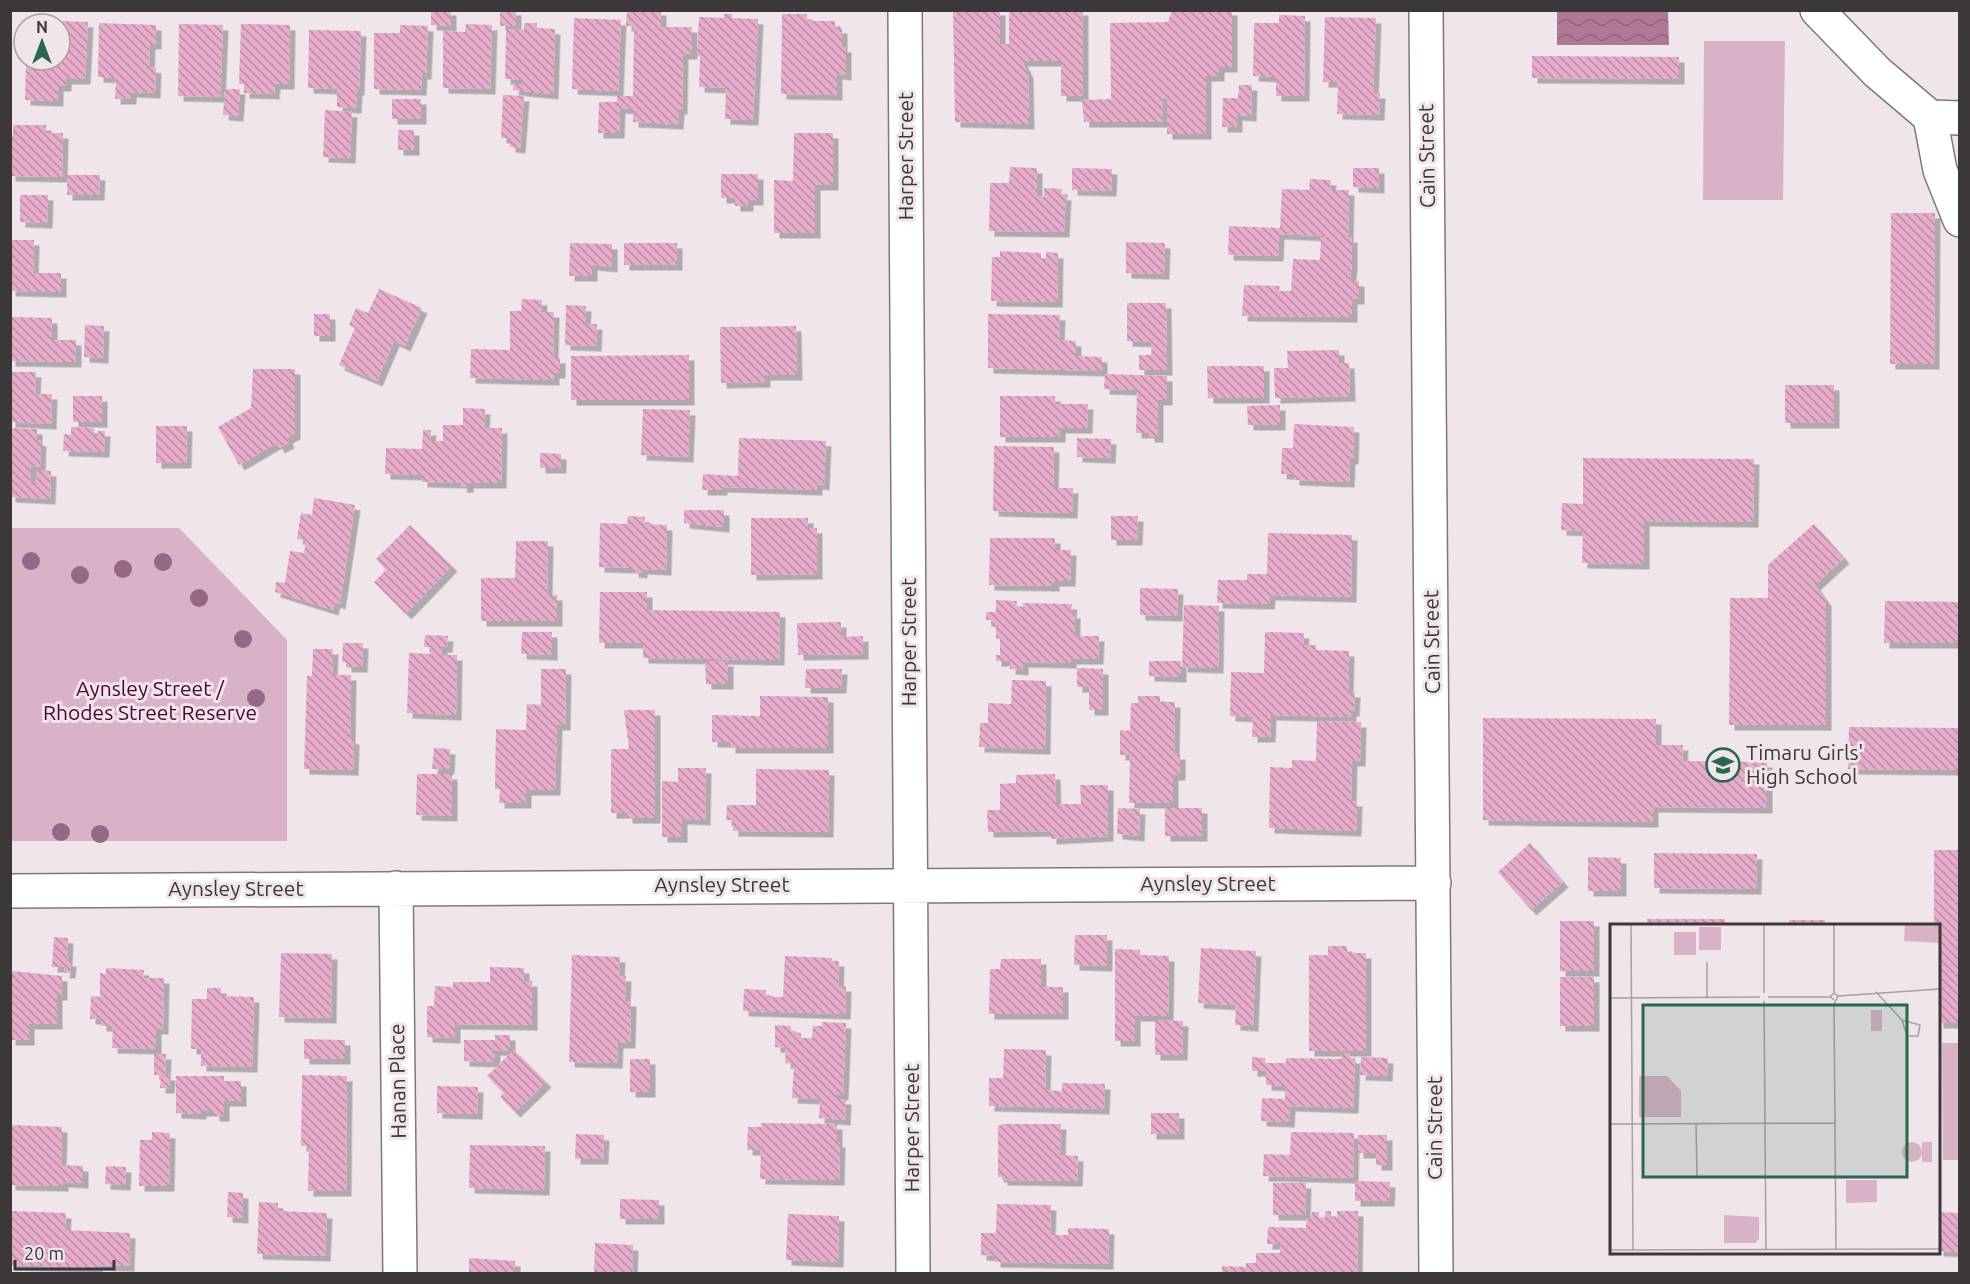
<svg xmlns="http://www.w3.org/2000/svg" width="1970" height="1284" viewBox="0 0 1970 1284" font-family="Ubuntu,sans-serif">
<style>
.park{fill:#dab2c7}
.water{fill:url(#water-waves)}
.building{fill:url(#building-back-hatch);filter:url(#shadow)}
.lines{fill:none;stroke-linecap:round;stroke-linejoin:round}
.minor-casing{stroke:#80777b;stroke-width:36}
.minor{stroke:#fff;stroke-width:33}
.tree{fill:#956986}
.labels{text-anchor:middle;stroke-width:6;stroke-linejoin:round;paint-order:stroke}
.street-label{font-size:21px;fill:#3c383a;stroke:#efe5ea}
.park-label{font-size:21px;fill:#4b0435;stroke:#efe5ea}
.poi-label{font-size:21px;fill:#3c383a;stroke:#efe5ea;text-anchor:start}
.inset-road{fill:none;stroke:#a7a0a4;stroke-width:1.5}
.view{fill:#2b664f;fill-opacity:0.15;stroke:#2b664f;stroke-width:3}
.inset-edge{fill:none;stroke:#3c383a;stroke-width:3}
</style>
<defs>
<pattern id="water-waves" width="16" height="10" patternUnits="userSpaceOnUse" patternTransform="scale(1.5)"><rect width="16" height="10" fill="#b07796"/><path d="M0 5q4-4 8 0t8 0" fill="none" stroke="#90637b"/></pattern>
<pattern id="building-back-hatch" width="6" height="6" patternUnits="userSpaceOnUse" patternTransform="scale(1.5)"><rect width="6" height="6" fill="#e7abcb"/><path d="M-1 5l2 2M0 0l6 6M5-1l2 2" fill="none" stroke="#bc8ca6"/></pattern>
<filter id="shadow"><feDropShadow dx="5.5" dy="5.5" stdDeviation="0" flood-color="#0004"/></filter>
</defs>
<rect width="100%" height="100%" fill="#efe5ea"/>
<path class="park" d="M1704,41H1785L1783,200H1703Z
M11,528H179L287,640V841H11Z
M1942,1043H1959V1160H1943Z"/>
<path class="water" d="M1557,11H1668L1669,45H1557Z"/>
<path class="building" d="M431,10H451V26L431,25Z
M500,10H516V26H500Z
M627,10H661V27H692V54H683L682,109H679L678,124L633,122V109L620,108L619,133H598L599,102H617V96H633L634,26H626Z
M953,10H1000V44H1009V10H1083V96H1061V61H1022L1028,73L1029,124L955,122Z
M1172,10H1232V67H1219V76H1206V134H1167V99H1163V122H1084L1082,100L1111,99L1110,23L1168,22Z
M724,14H732V18L758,19L753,120L725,119L726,88L699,87L700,57L697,56L699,17L724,18Z
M782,14H807V21H835V28H842V47H846V75L837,74V95L781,94Z
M1279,15L1305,16L1304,96H1276V77L1253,76L1254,23H1279Z
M1325,17L1376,18L1373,93H1380L1379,115L1337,114L1338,82H1323Z
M574,18L621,20L618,91L572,89Z
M34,20L88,22L85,79H66V86H58V101L25,100L26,60H60V24H33Z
M99,23L156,25V44H150L149,67L156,68L155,93L131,92V99H115L116,78L98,77Z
M524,23H537V28L555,29L553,94L513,90L514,84H523V80L505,79L506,29L524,30Z
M179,24L223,25L220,97L178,96Z
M241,24L290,25L289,84H275L274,94L244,93V84H239Z
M466,24L492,25L490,89L443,88V31L465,32Z
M400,25L428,26L426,74H422L421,90L374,89V33H400Z
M309,30L361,31L359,90H357L356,108L337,107V89L308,88Z
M1532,56L1679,57V79L1532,78Z
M1239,85H1252L1251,116L1237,115V127H1222L1223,98H1238Z
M225,89H240L238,116L223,115Z
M503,95L524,96L520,148L510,147V138H501Z
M392,99H421V119H392Z
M325,110L352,112L350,158L323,157Z
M13,125H46V133H63L62,177L10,176V136H13Z
M398,130H414V150H398Z
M794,133H833V185H815V233H774V180L793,181Z
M1010,167L1037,168V196L1044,197V188L1062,189L1061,195H1066L1064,232L989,231L990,183H1009Z
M1072,168L1112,169L1111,191L1072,190Z
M1353,168H1379V188L1353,187Z
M721,174H758V200H748V206H735V198H721Z
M67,175H100L99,195H67Z
M1310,179L1331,180L1330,190H1349L1348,237H1352V265L1350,281H1359V299H1352V317L1242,316L1244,285L1280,286L1279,291H1291L1293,259L1320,260L1321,237H1345L1279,234L1278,256L1228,255L1229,226L1280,228L1282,189L1309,190Z
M20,195H48L47,223L20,222Z
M1891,213H1935L1934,364H1890Z
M10,240H34L33,273H61V292L10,291Z
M1126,242L1165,243L1164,274L1126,273Z
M570,243L612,244V267L592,265V276H569Z
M624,243H677V265H624Z
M1000,251L1041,253V260H1046V252L1058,253L1057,302L991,301L992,257H1000Z
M379,289L422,308L405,346L394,341L377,381L339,365L355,328L349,325L356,308L368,313Z
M522,299L542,300L541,312H554L553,358H560V373H554V380L470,378L471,349L510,350V311H521Z
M1127,303H1166L1167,370H1139V355H1151L1152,342L1127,341Z
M566,305L586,306L585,324H597L596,346L565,345Z
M314,314H330V336H314Z
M988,314L1060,315L1059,340L1076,341V356L1102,357V371L988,368Z
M10,317L52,318V340H76V362L10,361Z
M85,325L104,326L103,358L84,357Z
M796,326L797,375H765V382L721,383L720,327Z
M1339,350V363H1349L1350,396L1275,398L1274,368H1288L1287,351Z
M689,355V400H571V356Z
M1207,366H1264V398H1208Z
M253,369H295V434L287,438L289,443L279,448L277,443L239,465L218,427L251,408Z
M10,372H36L35,394H52L51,424L10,422Z
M1105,374L1167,376V400H1158V437H1149V433H1136L1137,390L1104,389Z
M1785,385H1834V423H1785Z
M73,396H102V422H73Z
M1000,396H1055V404H1088L1087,428H1060V437H1000Z
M1280,405V425H1248L1247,406Z
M463,408L485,409L484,428H502L501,483H468V487H461L462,483L422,482V475L385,474L386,448L422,449L423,430H431L430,441H443V425H463Z
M643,409L690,410L688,457L641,455Z
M1294,424L1354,427L1353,459H1350L1349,482L1294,480V474H1281L1282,448H1293Z
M156,426H187L186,463H156Z
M71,427L94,428V436H98V431H105L104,452L63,451L64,434L71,435Z
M10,428L37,429V440L41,441L40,467L31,466L30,482H36V470L51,471L50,499L10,497Z
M739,438L826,441L824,485L817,484V490L722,487V490H702L703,474L738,476Z
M1077,438L1111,439L1110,458L1077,457Z
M994,446L1054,447L1053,488H1073L1072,513L993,511Z
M540,453L561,454V468H540Z
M1583,458L1754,459L1753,522L1644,521V564L1582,563L1583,531L1561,530L1562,503L1583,504Z
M314,498L355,505L340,604L335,602L333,610L275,592L276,582L285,583L290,551L304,553L306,540L297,539L301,513L312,515Z
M684,510H724V527L684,523Z
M628,516L645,517L644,524L667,525L666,570L642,569V573L633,572V568L599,567L600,523L627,524Z
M1111,516H1138L1137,540H1111Z
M751,518H808V528H817V574L751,575Z
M1814,524L1844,558L1815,585L1826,601V725H1729L1730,598H1768V565Z
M410,525L452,566L406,614L374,582L386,570L376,559Z
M1268,533L1352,535L1351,597L1270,595L1269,604L1217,603L1218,580H1247V574H1267Z
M990,538H1055V550H1071L1070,581H1054V586L989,585Z
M516,541H548L547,595H557V621H481V578H515Z
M1140,588L1178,589L1177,616L1140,615Z
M600,592H647V610L780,612L779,660L643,658V643H599Z
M996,600L1017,601L1016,607H1023V603L1072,604L1071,613H1075V636H1099L1098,659H1071V663L1023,662V670L1010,669V661H996V655H1000V639L996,638V627H991V620H986V612H996Z
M1885,601L1960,602V643H1884Z
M1184,605L1219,606L1218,668L1182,667Z
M841,622V637L863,636V654L798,655L797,623Z
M522,632H552V655L521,654Z
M1265,632L1304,633L1303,645H1316V650L1349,651L1348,692H1355L1354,711H1351V717L1271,715L1270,737H1252L1253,717L1230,716L1231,672L1264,673Z
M425,635L448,636L447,647H442L441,655H457L456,715L407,713L409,653L431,654V647H424Z
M343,643H363L362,667H346V662H342Z
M313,649H333L332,675H351L350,739H354L353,770L304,769L307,676H312Z
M705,661H728V684H706Z
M1149,661H1181V677L1149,676Z
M1077,668L1103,669V710H1089V687H1077Z
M541,669H566L565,725H557L555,790H526V803H499L500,789H495L496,729L526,730L527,704L541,705Z
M806,669H842L841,688H805Z
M1012,680L1046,681L1045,749L979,747L980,723H988V703L1011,704Z
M760,696L828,697V748H730V742H712V715L760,716Z
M1138,696H1160V702H1175L1174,754H1180V775H1173V803H1129L1130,755H1120V730L1130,731L1131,703H1138Z
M624,710H655V818H627V813H611V749H629Z
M1483,718L1656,719V745H1683L1682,761L1767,762V808L1653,807V822L1483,820Z
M1317,721L1361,722L1360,761H1352L1351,801H1357L1356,831L1269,828L1270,767L1292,768V760L1316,761Z
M1849,727L1960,728V770L1848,769Z
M434,748L450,749L449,769H432Z
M678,768H706L705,820L682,819V837H662V781L678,782Z
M756,769L829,770L828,832L733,831V820H726L727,805H756Z
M417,774H452V816L416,815Z
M1055,774L1056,804H1081L1080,785H1108V836L1051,839V831L988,832L987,810H1000V784L1016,783V775Z
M1118,808L1140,809L1139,836L1117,834Z
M1165,808H1202V836H1165Z
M1530,843L1563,882L1531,910L1498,872Z
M1934,850H1960V1023H1938V926H1934Z
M1654,853L1757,854L1756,889L1654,888Z
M1588,857L1621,858V891H1588Z
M1647,919H1725V926H1647Z
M1789,920H1825V926H1789Z
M1560,921H1594V971H1560Z
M1075,935H1107V966L1074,965Z
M54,937L68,938L67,961H71L70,973H64L65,967H52Z
M1328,946H1347V953H1366V1051H1309V955H1328Z
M1201,948L1256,951L1253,1026L1235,1025L1236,1005L1198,1003Z
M1115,949L1140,950V955L1169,956L1168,1016H1135V1041H1115Z
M281,953L332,954L331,1018L279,1017Z
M572,955L620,957L619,976H626L625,1001H631L630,1043H618L617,1063L569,1062Z
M785,956L832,958V961H839L838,986H846L845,1014L743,1011L744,989L766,990V997H783Z
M1001,959H1041V987H1063V1014H989L990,969H1000Z
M490,967L524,968V981H532V1025L455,1024V1038L427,1037V1006H434L435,986L453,987V982H490Z
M106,968L144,970L143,978H164L163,1029H156V1049L112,1048L113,1026H101V1019H90L91,996L100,997V973L106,974Z
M12,971L62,976V995H57V1024H29V1040H10Z
M1560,977H1594V1026H1560Z
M207,988H221V996L254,997L252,1067L201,1066V1049H191L192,999H207Z
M1155,1020L1183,1021L1182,1055H1155Z
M822,1022L846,1023L843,1095L836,1094V1099H846L845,1120L819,1118L820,1099L792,1098L794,1064L785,1063L786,1048L775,1047V1025L791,1026V1032L801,1033V1038H812L813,1026H822Z
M495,1035H510V1051L495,1050V1062L464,1061V1040H495Z
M304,1039L345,1040V1059H304Z
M1004,1049L1046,1050L1045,1090L1062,1091V1083L1105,1084L1104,1109L989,1106V1078H1003Z
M514,1050L546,1082L515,1112L500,1097L504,1093L487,1076Z
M1341,1053L1350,1054V1058H1355L1353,1108L1290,1106L1289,1122L1261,1121L1262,1098L1285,1099V1086L1266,1085V1071H1252V1057L1265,1058V1063H1286V1058L1341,1059Z
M154,1054H166L165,1075H170L169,1088H160L161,1075H154Z
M1361,1057L1388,1058L1387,1076L1360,1075Z
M630,1059H650V1092H630Z
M302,1075L347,1076L346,1191H308L309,1146H301Z
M176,1076H224V1081H241V1101H224V1116H214V1111H201V1114L176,1113Z
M437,1086L478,1087L477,1114L437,1113Z
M1151,1113H1179V1134H1151Z
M761,1123L837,1124V1142H840L839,1180L760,1179L761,1150H747L748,1127H761Z
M1003,1124H1061L1060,1155L1078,1156L1077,1181L1002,1180V1177H998V1126Z
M11,1125L62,1127L61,1165L83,1166V1183L63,1182V1186L10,1185Z
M152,1132L170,1133L169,1186H139L140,1140H152Z
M1291,1132L1354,1133L1353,1178L1263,1176L1264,1154L1290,1155Z
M576,1134L604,1135L603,1159H575Z
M1358,1135H1387V1165H1376V1153H1358Z
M470,1145L545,1146L544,1190L469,1188Z
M106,1166L126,1167L125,1185L105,1184Z
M1355,1181L1390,1182L1389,1201H1355Z
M1273,1183H1306L1305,1215H1273Z
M228,1192L243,1193V1218L227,1217Z
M620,1199L659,1200V1219H620Z
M259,1202L278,1203V1211L327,1213L325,1256L257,1254Z
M997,1204L1051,1205L1050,1235H1068V1228L1109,1229L1108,1264L995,1262V1256L981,1255V1233H996Z
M11,1211L66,1213L65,1230L130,1233L129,1266L97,1265V1268L10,1265Z
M1325,1211H1331V1218H1337V1211H1358L1357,1274H1222V1266L1246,1267V1263H1256V1253H1280L1281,1244H1267L1268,1227L1306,1228L1307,1217H1311L1312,1212H1319V1218H1325Z
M1938,1212L1960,1213V1252L1938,1251Z
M788,1214L839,1216L838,1262L786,1260Z
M595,1243L633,1245L632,1274H594Z
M469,1258L515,1261V1274H469Z"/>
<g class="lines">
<defs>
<path id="minor" d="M905,10L913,1274
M1426,10L1436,1274
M1817,10L1877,72L1930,117L1960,118
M1930,117L1940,170L1960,220
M396,888L400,1274
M10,891L1434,883"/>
</defs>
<use href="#minor" class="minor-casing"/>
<use href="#minor" class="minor"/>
</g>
<g class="tree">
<circle cx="31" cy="561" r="9"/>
<circle cx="163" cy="562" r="9"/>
<circle cx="123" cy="569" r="9"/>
<circle cx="80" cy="575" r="9"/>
<circle cx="199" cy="598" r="9"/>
<circle cx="243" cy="639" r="9"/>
<circle cx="256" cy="698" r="9"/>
<circle cx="61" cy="832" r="9"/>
<circle cx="100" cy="834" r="9"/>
</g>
<defs>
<symbol id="school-ring" viewBox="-11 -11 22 22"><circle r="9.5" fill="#efe5ea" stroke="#2b664f" stroke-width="1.5"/><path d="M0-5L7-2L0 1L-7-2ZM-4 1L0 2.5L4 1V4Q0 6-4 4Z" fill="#2b664f"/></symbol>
</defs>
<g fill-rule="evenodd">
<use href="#school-ring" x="1704" y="746" width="38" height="38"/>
</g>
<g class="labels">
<g class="street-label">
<text transform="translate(906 156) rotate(-90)" y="7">Harper Street</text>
<text transform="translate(1427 156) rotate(-91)" y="7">Cain Street</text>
<text transform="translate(909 642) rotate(-90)" y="7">Harper Street</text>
<text transform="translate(1432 642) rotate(-91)" y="7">Cain Street</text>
<text x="1208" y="891">Aynsley Street</text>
<text x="722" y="892">Aynsley Street</text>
<text x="236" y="896">Aynsley Street</text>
<text transform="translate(398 1081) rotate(-91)" y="7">Hanan Place</text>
<text transform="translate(912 1128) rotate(-90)" y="7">Harper Street</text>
<text transform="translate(1435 1128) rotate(-90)" y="7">Cain Street</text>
</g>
<g class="park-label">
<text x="150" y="696">Aynsley Street /<tspan x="150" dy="24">Rhodes Street Reserve</tspan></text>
</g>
<g class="poi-label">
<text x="1746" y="760">Timaru Girls'<tspan x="1746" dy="24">High School</tspan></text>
</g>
</g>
<g transform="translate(1610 924)">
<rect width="330" height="330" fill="#efe5ea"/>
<path d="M295,0H330V19L294,17ZM89,3H111V26H89ZM64,8H86V31H64ZM261,86H272V107H261ZM29,152H57L71,167V193H29ZM292 228a10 10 0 1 1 20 0a10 10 0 1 1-20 0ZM312,218H322V238H312ZM236,256H267V278L236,279ZM114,291L149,293V315L145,319H114Z" fill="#dab2c7"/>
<path class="inset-road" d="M21,0L23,326M154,0V69M224,0V69M97,38V73M266,68L292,96L310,101L308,112H297L292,96M228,72L330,65M158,73H220M0,74L150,73M224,76L220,73L224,69L228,72L224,80L226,325M154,77L156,326M0,200L225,199M86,200L87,254M0,326L330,325"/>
<path class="view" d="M33,81H297V253H33Z"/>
<rect width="330" height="330" class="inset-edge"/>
</g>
<rect width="1970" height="1284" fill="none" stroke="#3c383a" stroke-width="24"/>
<g transform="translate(42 42)"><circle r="28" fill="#efe5ea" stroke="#a7a0a4" stroke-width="1.5"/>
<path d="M0-4.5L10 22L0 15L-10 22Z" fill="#2b664f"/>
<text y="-9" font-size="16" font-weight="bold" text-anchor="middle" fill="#3c383a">N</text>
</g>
<path d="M15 1260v9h99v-9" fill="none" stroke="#3c383a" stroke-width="3"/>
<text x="24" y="1260" font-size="18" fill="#3c383a" stroke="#efe5ea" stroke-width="4.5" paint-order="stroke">20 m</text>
</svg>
